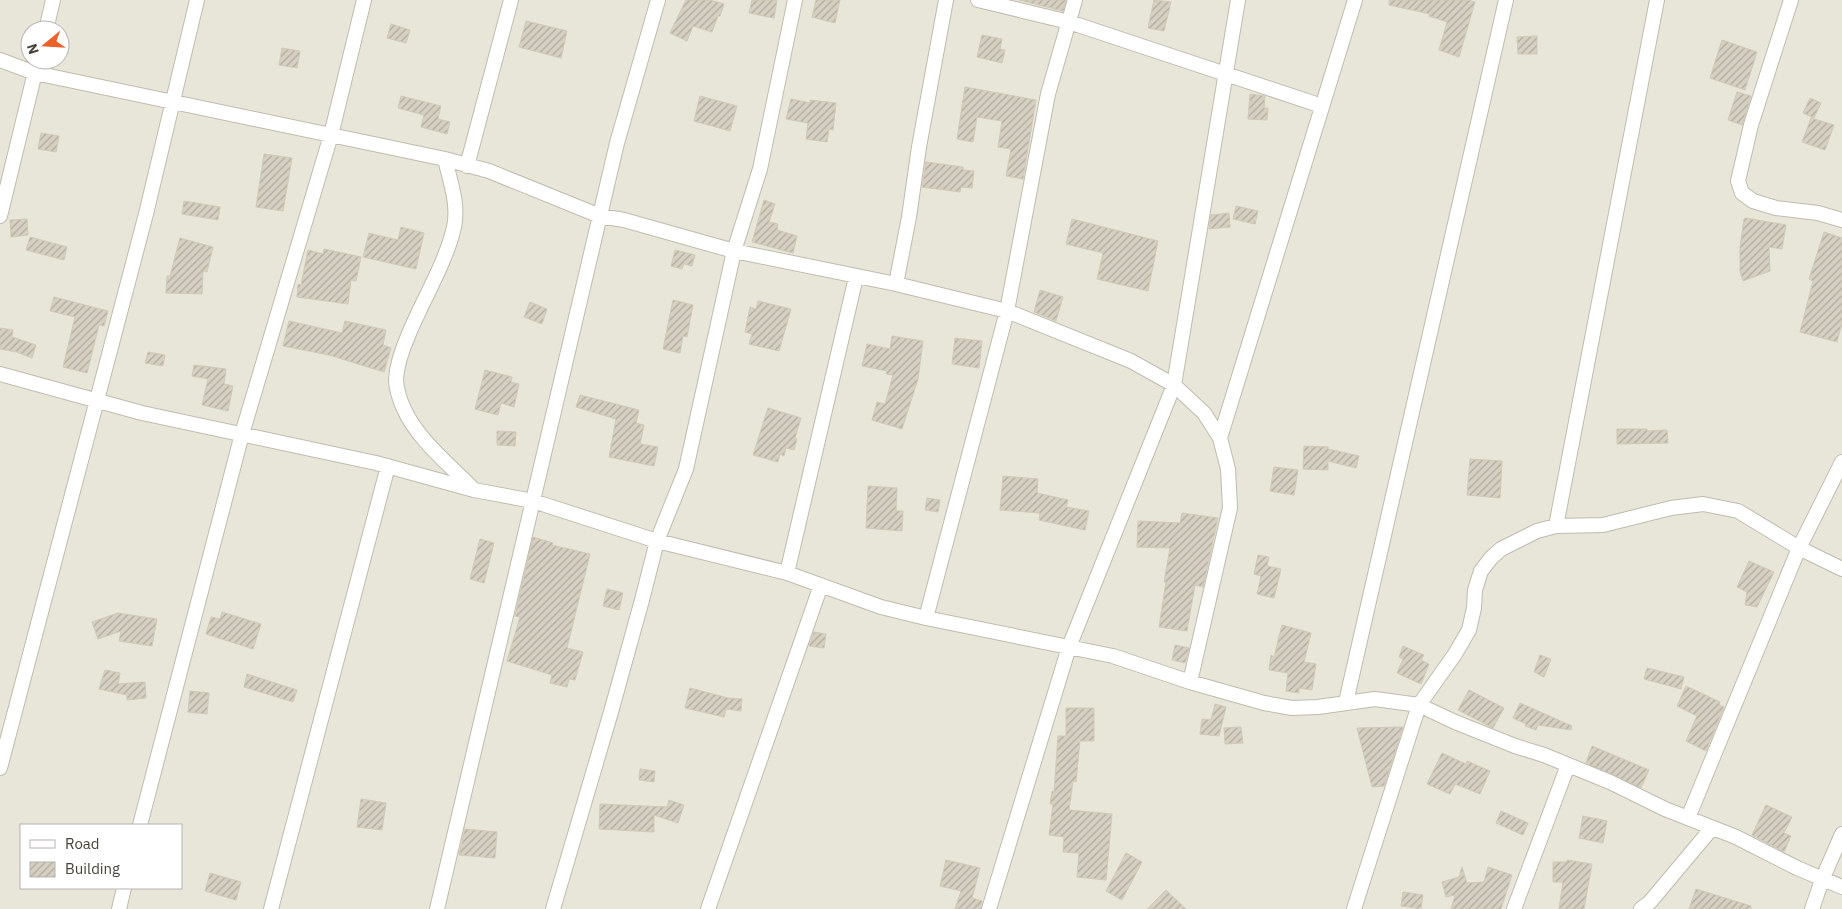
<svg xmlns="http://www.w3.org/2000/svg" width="1842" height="909" viewBox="0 0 1842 909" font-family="'IBM Plex Sans',sans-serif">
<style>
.residential{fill:#e8e5d9;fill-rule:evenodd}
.building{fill:url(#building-hatch);stroke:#d0c9b5}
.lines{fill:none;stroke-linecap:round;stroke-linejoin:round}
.street-casing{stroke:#c0bcae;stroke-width:16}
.street{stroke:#fff;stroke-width:14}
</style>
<defs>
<pattern id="building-hatch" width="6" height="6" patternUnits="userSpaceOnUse" patternTransform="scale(1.25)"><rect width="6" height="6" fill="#d5d0c1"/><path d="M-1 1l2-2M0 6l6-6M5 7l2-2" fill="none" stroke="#afaa9e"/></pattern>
</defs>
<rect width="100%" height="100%" fill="#f4f3eb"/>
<path class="residential" d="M0,0H1842V909H0ZM30,30H60V60H30ZM21,825H181V888H21Z"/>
<path class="building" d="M686,0H710L724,4L720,16H718L712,32L693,26L687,41L670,33Z
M752,0H777L774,18L749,13Z
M816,0H840L835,23L812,17Z
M1019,0H1066L1063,11Z
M1154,0L1171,2L1164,31L1148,28Z
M1389,0H1468L1475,2L1459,57L1439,50L1447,22L1429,16L1430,14L1389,5Z
M526,21L567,31L561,58L519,47Z
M391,24L410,30L406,43L387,38Z
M982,35L1002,39L1000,49L1005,50L1002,63L977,57Z
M1537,36V54H1518L1517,37Z
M1722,40L1757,52L1745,90L1710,78Z
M282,48L300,51L297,68L279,65Z
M965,87L1036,100L1023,179L1006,176L1011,149L998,147L1002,121L977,117L973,142L957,139Z
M1737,92L1751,96L1742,125L1728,120Z
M1250,94L1265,96L1264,108H1268L1267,120L1248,119Z
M401,96L441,106L438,119L450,122L447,134L421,127L424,115L398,108Z
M700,96L737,106L730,131L694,121Z
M1810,98L1821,103L1814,118L1803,113Z
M791,99L810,103V100L836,103L833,130L829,129L827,142L806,139L808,123L786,119Z
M1811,118L1834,125L1825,150L1802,142Z
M41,133L59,136L56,152L38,149Z
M264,154L292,158L283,211L256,207Z
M926,162L963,167V170L974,171L972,188L961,187L960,192L922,187Z
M764,200L775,204L769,222L778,224L777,230L797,236L793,253L752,242Z
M184,201L220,207L218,220L182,214Z
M1236,206L1258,211L1255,224L1233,219Z
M1229,213L1230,227L1209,229L1211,215Z
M1746,218L1786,225L1782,249L1769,247L1770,271L1743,281L1740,272V247L1744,219Z
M27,219L28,235L11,237L10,220Z
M1072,219L1158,241L1148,291L1097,279L1103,253L1066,244Z
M401,227L424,233L416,269L363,257L369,233L398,240Z
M1824,232L1842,238V323L1837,342L1800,332L1813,281L1809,279Z
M30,237L67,247L64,260L26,250Z
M180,238L213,247L207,272L203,271L202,294L166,293L167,276H170Z
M324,249L361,257L356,281L351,280L348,304L297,297L298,284L301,285L308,250L323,254Z
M675,250L695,255L692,266L684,264L682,269L671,266Z
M1040,290L1063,297L1056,321L1034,312Z
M54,297L108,311L104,326L99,325L87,373L63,367L75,317L50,311Z
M673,300L693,305L687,337L683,336L680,353L663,349Z
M758,301L791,309L779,351L749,344L752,334L745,332L750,307L756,309Z
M530,302L547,309L542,324L524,317Z
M289,321L342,333L345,321L386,330L383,345L391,348L384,372L329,355L283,346Z
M0,328L13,330L12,337L36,345L32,358L17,352L0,349Z
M892,336L923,341L918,379L902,429L872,420L877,402L885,404L893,375L886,374L887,371L862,366L867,344L890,349Z
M955,338L982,341L979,368L952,364Z
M148,352L165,355L163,366L145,363Z
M194,365L226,369L224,384L233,386L228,411L202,405L208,379L192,376Z
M485,370L512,377L511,382L519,384L514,407L501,403L498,415L475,409Z
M580,395L639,410L636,423L644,425L640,444L658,447L654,466L609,457L616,419L576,407Z
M768,408L801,418L795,438L797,439L794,450L786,448L784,456L780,454L778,462L753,455Z
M1617,429H1647V431L1667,430L1668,443L1617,444Z
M497,431L516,432L515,446L497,445Z
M1304,446L1328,447V449L1359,456L1356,468L1328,461V470L1303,469Z
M1470,459L1502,461L1500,498L1467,495Z
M1274,467L1298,470L1294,495L1270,491Z
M1003,476L1038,479L1037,493L1068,500L1066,507L1089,511L1085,530L1039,520L1040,513L1000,510Z
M868,486L897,488L896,511H903L902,531L866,528Z
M927,498L940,500L938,512L925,510Z
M1182,513L1218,518L1203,587L1195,585L1187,631L1159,627L1166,582H1164L1170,548L1137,547L1138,521L1180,523Z
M533,537L553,543L552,545L590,554L567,648L583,652L575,680L569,679L567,687L550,683L552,675L507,661L520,617L515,616Z
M480,539L494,543L484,583L470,579Z
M1258,555L1269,557L1267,566L1281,569L1274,598L1257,594L1261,576L1254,574Z
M1749,561L1774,572L1757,607L1745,605L1747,592L1737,587Z
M607,589L623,593L619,610L603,606Z
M222,612L261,624L253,649L206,634L211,617L220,619Z
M118,613L157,619L152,646L119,641L121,631L98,639L92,622Z
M1282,625L1311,633L1304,662L1316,664L1312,690L1299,688V693L1286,691L1288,673L1269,670L1271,655L1274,657Z
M814,632L826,634L824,648L809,646Z
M1175,645L1189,648L1185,663L1172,660Z
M1403,646L1424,655L1421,660L1429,664L1421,684L1397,673L1403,659L1399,657Z
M1540,655L1551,659L1544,677L1534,672Z
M1647,668L1684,677L1681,689L1644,679Z
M105,670L120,673L118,684L145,682L146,698L127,700V695L99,689Z
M247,674L297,690L293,702L244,687Z
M1686,686L1720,702L1719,705L1724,707L1706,751L1686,741L1697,716L1677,706Z
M690,688L728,698L742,699L741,711L726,709L724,717L685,708Z
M1469,690L1504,708L1493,728L1458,710Z
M190,691L209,693L207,714L188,712Z
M1520,703L1572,726L1571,730L1538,725L1536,730L1525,726L1526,724L1513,718Z
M1215,704L1226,707L1219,736L1200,734L1202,719L1211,720Z
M1066,708H1094V741H1080L1076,782L1073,781L1069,810L1112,814L1106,880L1077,877L1079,853L1063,852L1064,837L1049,835L1053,804H1050L1052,791L1054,792L1058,736H1066Z
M1241,727L1243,743L1225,744L1224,728Z
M1403,727L1384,786L1372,787L1357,728Z
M1592,746L1649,770L1641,788L1586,763Z
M1442,753L1466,764L1467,761L1490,771L1480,794L1455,784L1450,794L1427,784Z
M640,769L655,771L654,782L639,780Z
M361,799L386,803L382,830L357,827Z
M669,800L684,805L678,823L654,815V832L599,829L600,804L667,807Z
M1766,805L1792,817L1784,833L1791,836L1784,852L1752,835Z
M1501,811L1528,823L1523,835L1496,823Z
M1583,816L1607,821L1603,843L1579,838Z
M465,829L497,832L495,858L459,855Z
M1126,853L1142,862L1122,900L1106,891Z
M946,860L980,868L972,898L982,901L980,909H955L961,891L940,886Z
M1567,860L1592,864L1584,909H1559L1563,882H1553V862H1567Z
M1462,867L1467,883L1484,882L1488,867L1512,875L1501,909H1451L1455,895L1446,897L1442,882L1459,877Z
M210,873L241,882L236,900L205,891Z
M1696,889L1751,906V909H1689Z
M1166,890L1186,909H1147Z
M1403,892L1423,895L1421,909L1401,906Z"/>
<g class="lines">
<defs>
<path id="street" d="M795,0L760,169L734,251L896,284L1007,311L1131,361L1174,385L1204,413L1220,438L1228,469L1230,508L1190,682
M978,0L1069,22L1322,106
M1791,0L1751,125L1738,181L1742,193L1753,201L1776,208L1818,213L1842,220
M46,30L53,0
M0,60L35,73L445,159L489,171L600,216L624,220L734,251L686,469L657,541L642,600L611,712L553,909
M445,159C450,181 459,205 454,227C446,263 422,301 408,336C402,350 397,363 396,379C396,388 400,401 404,409C417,439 450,465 473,489
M467,166L511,0
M0,216L38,60
M896,284L909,217L919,147L946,0
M0,374L142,413L376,463L474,490L533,501L657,541L787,573L881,607L926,618L1113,656L1190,682L1264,703L1292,708L1318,707L1375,699L1419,705L1455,722L1515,746L1544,755L1610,782L1665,809L1736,837L1797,868L1842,887
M1220,438L1355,0
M1556,526L1657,0
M787,573L856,277
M926,618L1007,311L1048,94L1075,0
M1346,702L1506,0
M0,768L146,214L197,0
M1688,818L1799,548L1842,462
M140,825L242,434L331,135L364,0
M119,909L124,888
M271,909L388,466
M437,909L617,143L658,0
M708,909L821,585
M989,909L1069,647L1174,385L1238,0
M1354,909L1419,705L1455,654L1469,630L1474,608L1475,590L1481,571L1491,558L1501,549L1537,531L1556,526L1603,525L1671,508L1703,504L1738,511L1799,548L1842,569
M1514,909L1568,765
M1641,909L1650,902L1712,828
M1812,909L1822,880L1842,834"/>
</defs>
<use href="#street" class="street-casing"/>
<use href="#street" class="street"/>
</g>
<rect x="20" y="824" width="162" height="65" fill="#ffffff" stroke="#b6b4b0"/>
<rect x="30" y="840" width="25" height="8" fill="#ffffff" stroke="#b6b4b0"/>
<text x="65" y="849" font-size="15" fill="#484439">Road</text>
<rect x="30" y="862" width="25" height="15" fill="url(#building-hatch)" stroke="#b6b4b0"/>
<text x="65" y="874" font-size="15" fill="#484439">Building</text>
<g transform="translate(45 45) rotate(252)"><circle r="24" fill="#ffffff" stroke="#b6b4b0"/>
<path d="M0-4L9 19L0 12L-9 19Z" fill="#ec602a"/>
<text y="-8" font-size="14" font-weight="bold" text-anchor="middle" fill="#484439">N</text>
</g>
</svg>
